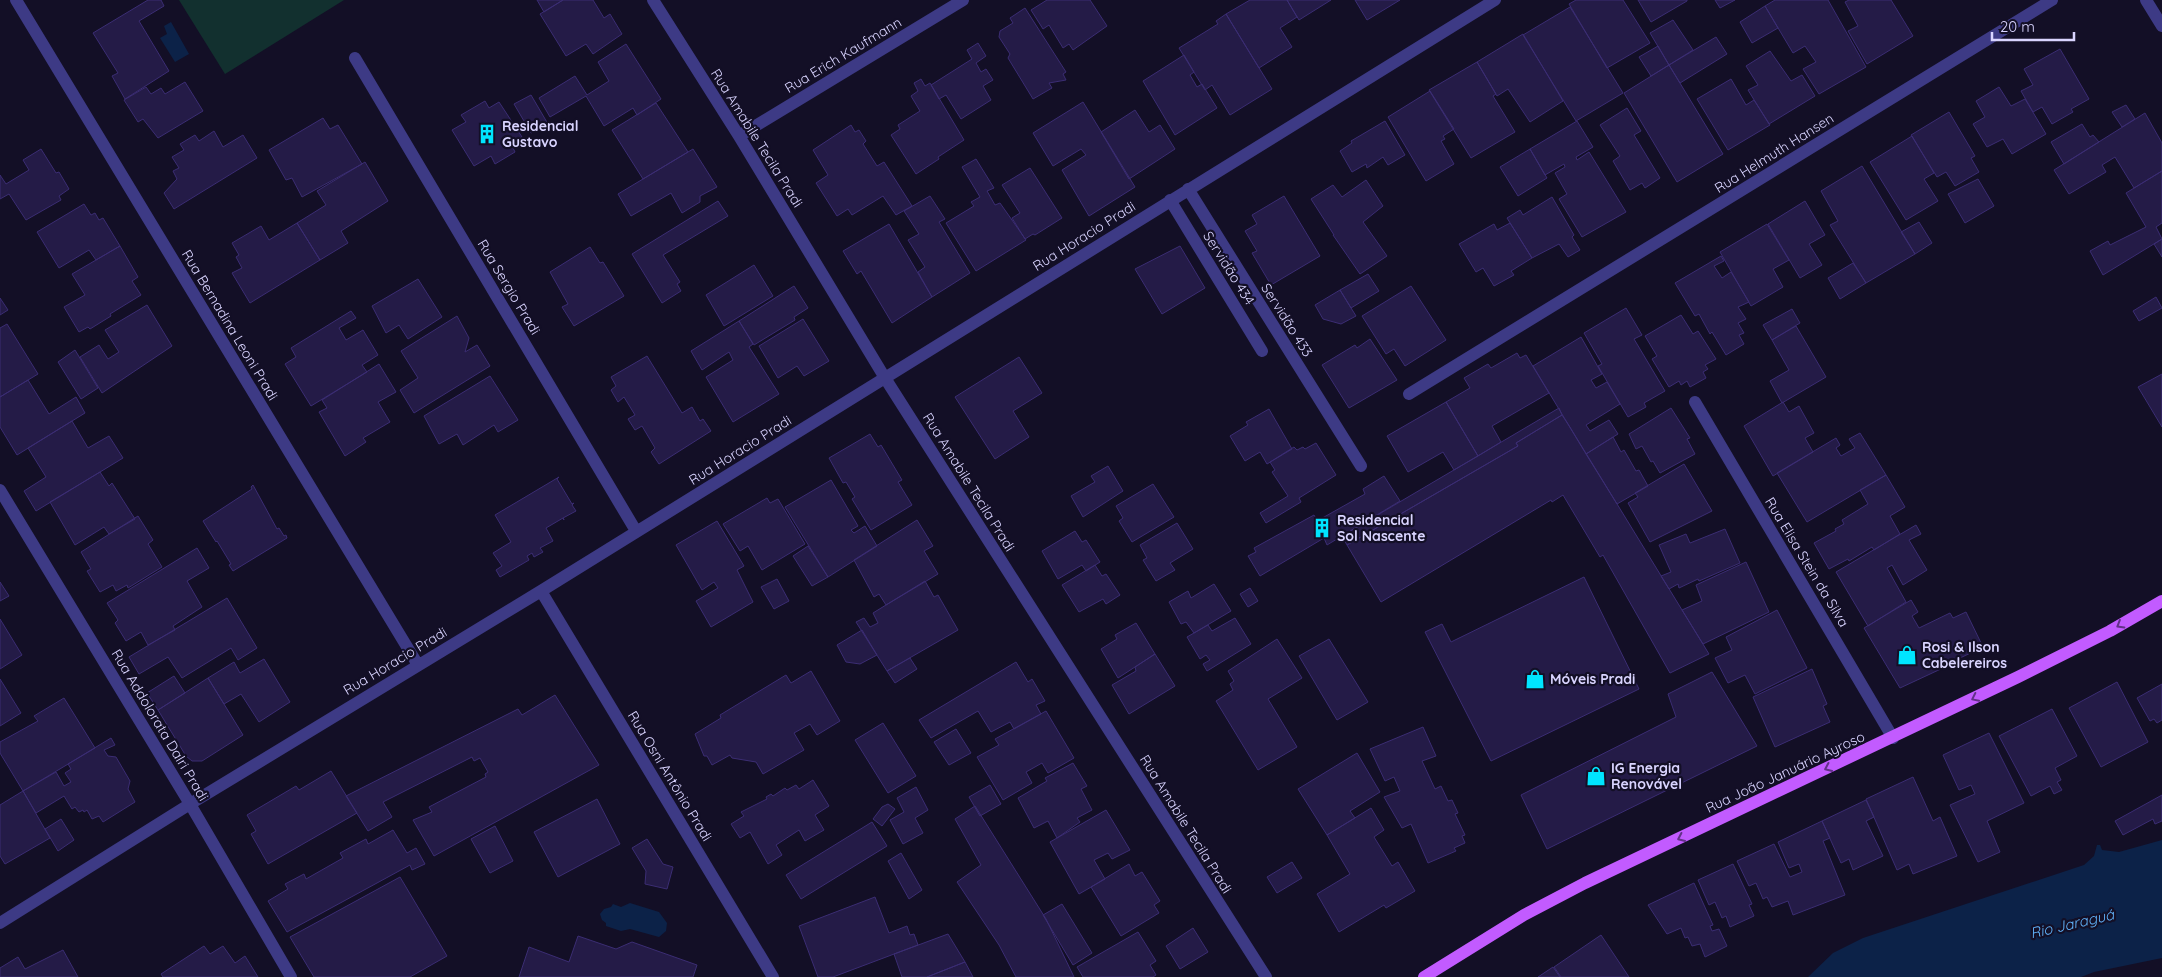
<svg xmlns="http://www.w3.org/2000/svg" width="2162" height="977" viewBox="0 0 2162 977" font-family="Quicksand,sans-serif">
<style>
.green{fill:#12302f}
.water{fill:#0c2248}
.building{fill:#241b47;stroke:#3b2d73}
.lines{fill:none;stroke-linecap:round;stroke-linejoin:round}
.street{stroke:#3d3a85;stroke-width:12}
.primary{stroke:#c25bff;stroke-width:12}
.oneway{stroke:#623188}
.labels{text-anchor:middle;stroke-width:4.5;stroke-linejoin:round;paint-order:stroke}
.street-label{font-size:14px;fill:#d9d4ff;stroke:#130f26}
.poi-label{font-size:14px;font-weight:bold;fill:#d9d4ff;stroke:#130f26;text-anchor:start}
.water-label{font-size:15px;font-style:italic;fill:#62b6ff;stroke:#130f26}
</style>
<rect width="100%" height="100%" fill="#130f26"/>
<path class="green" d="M179,0H344L225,74Z"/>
<path class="water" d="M171,22L189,54L175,62L160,38L167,34L164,26Z
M2162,840V958L2094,972L2081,977H1808L1833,953L1863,938L2084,865L2094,856L2097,845H2100L2102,850L2119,852Z
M630,903L659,912L667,923L666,931L659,937L630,929L621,931L606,926V923L602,920L600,914L604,909L611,907L613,904L621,907Z"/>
<path class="building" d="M148,0H161L164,6L139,21L169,71L125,99L112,76L118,73L93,33Z
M537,0H563L544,12Z
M563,0H593L604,18L610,14L622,34L593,54L586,44L566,56L540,14Z
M1047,0H1090L1107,26L1073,50L1069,44L1063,48L1049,25L1043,29L1031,10Z
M1250,0H1287L1297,17L1280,28L1292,47L1259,68L1226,14Z
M1287,0H1331L1299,20Z
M1355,0H1400L1367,20Z
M1576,0H1623L1650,43L1607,68L1569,4Z
M1638,0H1687V1L1651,22Z
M1715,0H1735L1720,8Z
M1775,0H1828L1866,67L1819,94L1803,69L1816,62L1805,46L1793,53L1765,6Z
M1849,0H1891L1913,36L1867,64L1848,31L1858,26L1845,2Z
M1765,6L1778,28L1752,43L1740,22Z
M1570,7L1623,93L1576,121L1523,35Z
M1025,8L1066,72L1063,74L1066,80L1049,83L1052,88L1033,99L1008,58L1010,54L999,37L1000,31L1013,23L1010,18Z
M1226,14L1272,89L1230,115L1212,85L1205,90L1179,48L1218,24L1216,21Z
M1673,20L1693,50L1669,65L1650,33Z
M1523,34L1563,101L1530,122L1508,89L1497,96L1477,62Z
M1716,37L1727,54L1680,83L1669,65Z
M978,43L986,56L976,63L981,72L986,69L993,80L983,86L991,100L961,119L946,95L939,99L931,85L972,59L967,50Z
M626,44L661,99L637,115L633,108L604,126L586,96L550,117L539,98L575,76L587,95L609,81L598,62Z
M1658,46L1669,65L1651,76L1639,57Z
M2060,49L2089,99L2071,109L2073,112L2052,124L2042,107L2033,112L2021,91L2033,85L2024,69Z
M1770,51L1791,81L1802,75L1815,96L1769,124L1748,90L1758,85L1746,66Z
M1184,55L1194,72L1190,75L1197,87L1202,84L1217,108L1175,135L1143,81Z
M1477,62L1496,94L1493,96L1515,132L1471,158L1429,90Z
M1669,65L1723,154L1677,182L1624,93Z
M921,79L925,86L930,83L964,140L938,157L939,159L916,174L891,135L900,129L898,125L920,111L911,96L918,91L914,83Z
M1731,79L1746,105L1754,100L1770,125L1728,150L1697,99Z
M185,82L203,111L158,138L143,119L138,122L124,100L146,87L151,94L161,88L165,94Z
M1999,87L2011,106L2025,99L2046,134L2012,154L2003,139L1987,147L1973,124L1985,117L1976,101Z
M1430,91L1454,129L1443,136L1445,139L1441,141L1454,164L1426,181L1388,117Z
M531,95L548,124L531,133L514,104Z
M485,101L489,108L499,102L522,137L511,144L515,152L495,164L491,156L474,166L452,130L466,122L461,115Z
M1083,102L1135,187L1089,216L1062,170L1086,155L1081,149L1053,166L1033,133Z
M656,103L688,152L643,179L612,130Z
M2126,105L2135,119L2122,127L2112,112Z
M1627,108L1641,131L1634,135L1660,178L1645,188L1642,183L1630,190L1613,161L1620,156L1600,125Z
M1135,110L1149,132L1160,125L1175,149L1129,179L1101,132Z
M1949,112L1975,156L1971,158L1979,172L1955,186L1946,172L1937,177L1911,135Z
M2145,113L2162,143V171L2134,188L2115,157L2102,165L2106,172L2069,194L2054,170Z
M323,118L330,129L338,125L362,164L302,197L292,178L286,180L269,150Z
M1385,121L1405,155L1388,165L1383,157L1367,168L1366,164L1352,172L1340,151L1352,143L1351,141Z
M1577,121L1593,147L1576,157L1577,160L1589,152L1626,212L1582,237L1559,199L1567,194L1555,173L1565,167L1564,164L1545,175L1530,149Z
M2082,124L2090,137L2093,135L2099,142L2064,164L2051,142Z
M851,125L855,132L859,130L866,141L863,144L877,166L884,162L912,206L896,215L883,196L852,215L848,209L837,216L816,183L828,175L813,150Z
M214,131L223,147L243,135L257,158L174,209L164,193L177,179L173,171L179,168L172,157L184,150L180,144L195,135L199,141Z
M1912,136L1934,173L1924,179L1938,201L1906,220L1870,162Z
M41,149L56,173L59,172L69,189L59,196L61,200L26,220L9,194L0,199V175L6,184L29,170L23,160Z
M693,149L717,187L700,196V202L682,213L671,193L631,216L618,194Z
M1530,149L1547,178L1518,196L1500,167Z
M976,159L994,188L987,191L995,205L1000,203L1026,240L976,271L946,223L974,206L971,202L980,197L962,167Z
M365,162L388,201L341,231L348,243L320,260L297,223L326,205L317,191Z
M1862,166L1915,254L1866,283L1830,225L1838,221L1821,191Z
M1030,168L1062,218L1035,235L1033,234L1025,239L1012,218L1020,213L1002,185Z
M2162,171V223L2156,227L2162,239L2103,275L2090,251L2108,241L2110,245L2146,227L2126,193Z
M1978,179L1994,206L1965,223L1948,194Z
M1366,180L1383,206L1363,222L1387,256L1360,274L1333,235H1334L1311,199L1333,185L1342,197Z
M930,196L945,219L939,222L970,273L932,297L918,272L925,267L908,240L919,234L904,211Z
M1284,196L1320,256L1271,285L1252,253L1257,251L1245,231L1257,224L1252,215Z
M1552,197L1574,235L1572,237L1580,250L1568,257L1559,244L1532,258L1507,218L1520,210L1523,215Z
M718,201L728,216L663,255L680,282L677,284L681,291L662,303L632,254Z
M1805,201L1825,235L1809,244L1822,265L1800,278L1768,224Z
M84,204L91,215L95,213L99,220L103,218L120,246L96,260L89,250L59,268L37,232Z
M1919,222L1932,243L1915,254L1901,232Z
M297,223L320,260L250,303L232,273L242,268L236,257L239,255L232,243L261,226L269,240Z
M1510,223L1532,258L1511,271L1514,275L1494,286L1483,268L1476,272L1459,244L1494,224L1497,230Z
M889,224L932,297L892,323L861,271L857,274L843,251Z
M1767,224L1789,260L1773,269L1783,287L1751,306L1720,252Z
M2162,239V257L2154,244Z
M120,246L138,277L132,281L141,295L110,314L111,316L90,329L88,327L79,332L64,307L85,295L72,274Z
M1180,246L1205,288L1162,314L1135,269Z
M590,247L600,263L603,262L624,296L574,326L562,307L568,304L550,272Z
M1721,256L1724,261L1714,266L1722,278L1731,272L1749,302L1738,307L1746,319L1738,323L1744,333L1739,335L1744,344L1726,355L1712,332L1710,334L1699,314L1695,316L1675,283Z
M1853,263L1866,283L1840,299L1828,278Z
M754,265L773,296L724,326L706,295Z
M1368,274L1379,291L1351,308L1340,290Z
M418,279L442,317L408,339L399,325L386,333L372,306Z
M794,286L808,308L794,317L795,320L754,345L739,321Z
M1411,286L1446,340L1405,366L1394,349L1386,354L1362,316Z
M1340,290L1356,316L1341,324L1323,319L1315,305Z
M2156,297L2162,308L2139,321L2133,311Z
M0,298L8,310L0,315Z
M147,305L172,346L102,393L80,357L99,345L108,359L119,352L105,330Z
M1626,308L1642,335L1634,339L1665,391L1644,403L1646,407L1628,417L1598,366L1602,364L1584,333Z
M1792,309L1800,323L1772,340L1763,325Z
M351,311L356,318L339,328L346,340L363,330L378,355L362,365L367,372L311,406L285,364L296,357L291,348Z
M1681,315L1693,334L1698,331L1716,359L1705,365L1708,369L1703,372L1706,378L1690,387L1687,381L1681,385L1679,381L1669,387L1652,359L1657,356L1645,336Z
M457,316L469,338L465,352L477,345L490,366L414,413L400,390L418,378L401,351Z
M803,319L829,361L804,376L797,366L778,378L759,346Z
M739,321L753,344L749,347L779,394L733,422L706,377L733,360L729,352L702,370L691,351Z
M7,324L38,374L0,397V328Z
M1796,326L1826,377L1782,403L1770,381L1789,370L1772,340Z
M1581,337L1602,374L1591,380L1596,388L1607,382L1620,404L1586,425L1590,431L1609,420L1618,434L1586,454L1533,366Z
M1370,339L1397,380L1349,408L1322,365L1355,345L1357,348Z
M75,350L98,388L81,399L58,362Z
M1517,353L1520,358L1526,355L1549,393L1492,426L1501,442L1478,456L1446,402L1470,388L1464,378L1488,364L1491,368Z
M647,356L682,413L692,407L700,421L703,419L711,431L659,464L651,452L655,448L642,426L635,430L628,419L635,415L624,397L618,402L611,390L616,386L611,377Z
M1019,357L1042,393L1013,411L1029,437L995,459L955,397Z
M379,364L396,392L378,402L390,422L363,438L366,442L345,456L319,412L327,408L322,400Z
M2162,374V427L2138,387Z
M490,376L518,420L498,432L494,425L463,445L457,434L439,444L424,416Z
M28,380L49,414L76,397L85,413L17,455L0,427V397Z
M1446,402L1478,456L1454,470L1443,452L1408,472L1387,436Z
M1783,402L1789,412L1799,406L1814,433L1805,438L1813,452L1773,476L1744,426Z
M1559,408L1562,415L1516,443L1518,446L1347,545L1342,536Z
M1671,408L1690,438L1687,439L1695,454L1660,473L1653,461L1651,462L1642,446L1636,449L1629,434Z
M1269,409L1292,449L1267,464L1260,452L1245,461L1230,436L1248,425L1246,422Z
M1562,415L1568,424L1709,654L1670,673L1603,555L1600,557L1563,495L1552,502L1551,500L1381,602L1347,545L1518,446L1516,443Z
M72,421L88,448L109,436L123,458L36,511L24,491L46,477L28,448Z
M1860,433L1886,475L1807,522L1777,473L1836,438L1840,445L1836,448L1841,456L1855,448L1849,439Z
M870,434L878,447L881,445L902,480L898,482L912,505L871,530L852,499L855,497L846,482L843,483L829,458Z
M1613,437L1621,452L1624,450L1636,471L1639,470L1648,486L1617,504L1586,454Z
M1316,443L1336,475L1299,498L1301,502L1266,523L1260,513L1288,496L1272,472L1275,470L1270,462L1294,447L1297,450L1303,447L1305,449Z
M1684,464L1712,511L1650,542L1628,503L1638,497L1635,493Z
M1108,466L1123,491L1083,517L1071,496L1095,482L1091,476Z
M100,472L109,486L112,483L135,519L109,534L104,527L75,545L50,502Z
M1886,475L1905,507L1890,516L1900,534L1874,550L1872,547L1849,561L1848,559L1829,569L1814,543L1836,531L1835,529L1844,524L1842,520L1868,504L1860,490Z
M1384,476L1400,501L1327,545L1324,538L1260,576L1248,556L1256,552L1254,548L1314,515L1317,521L1365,494L1363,489Z
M559,477L557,479L572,504L574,503L572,505L576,511L563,518L564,520L563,518L546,528L553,541L540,548L543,552L534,557L532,553L527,556L529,560L500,577L496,570L502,566L493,553L511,542L495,515Z
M831,480L858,526L851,530L854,533L865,526L877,546L828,577L785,507Z
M1153,484L1174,517L1132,542L1119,521L1123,518L1116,506Z
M253,485L277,529L279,528L284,536L286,535L287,538L233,571L229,565L231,564L217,541L216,542L203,521L252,489L251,487Z
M767,498L770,503L778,499L805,544L762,570L748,546L740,551L723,524Z
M138,516L153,540L148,544L162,567L128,588L127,585L116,591L113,585L100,592L87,571L91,569L81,552Z
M917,520L933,546L924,551L938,574L886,605L879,594L874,597L854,560Z
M717,521L744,566L737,570L753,602L711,627L696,601L718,588L714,582L702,590L676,545Z
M1177,523L1193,549L1170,563L1175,570L1156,581L1143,560L1147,558L1140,545Z
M1916,525L1921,534L1909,540L1927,570L1903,585L1892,565L1887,568L1906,602L1868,626L1836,572Z
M1725,529L1740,563L1699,581L1698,579L1679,588L1678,584L1669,589L1661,576L1671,572L1659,545L1686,534L1690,543Z
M1075,531L1082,542L1086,540L1100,562L1086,571L1082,565L1058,579L1042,551Z
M808,546L828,577L812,586L793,556Z
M197,548L209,568L187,581L202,607L173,626L175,630L148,645L141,632L126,641L115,623L118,620L107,603Z
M1746,562L1769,612L1703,644L1682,610L1702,601L1696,585Z
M1095,565L1102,576L1106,574L1120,595L1106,604L1103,599L1079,612L1062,585Z
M1584,577L1639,689L1491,761L1425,632L1442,624L1451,642Z
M777,579L789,601L774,609L761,587Z
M925,581L934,597L938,595L958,630L887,671L856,622L864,618L870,627L878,623L873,613Z
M0,582L9,596L0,601Z
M1214,584L1231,611L1194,633L1186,622L1181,624L1169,602L1188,591L1191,598Z
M1250,588L1258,601L1248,607L1240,594Z
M227,598L257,648L238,660L231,648L182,678L168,657L139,674L129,657Z
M1911,600L1918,612L1912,616L1919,628L1950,613L1953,618L1966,612L1983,647L1958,659V661L1900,688L1864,628Z
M1777,610L1807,668L1755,694L1745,675L1728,683L1715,658L1732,650L1726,637Z
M1235,618L1251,644L1207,671L1203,664L1210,660L1206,655L1200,659L1187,637L1208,625L1212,631Z
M0,619L22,655L0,669Z
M1136,623L1155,654L1118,678L1101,649L1117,639L1115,635Z
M862,630L877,655L860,664L846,662L837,645Z
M1277,639L1302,678L1268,699L1297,747L1258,770L1216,701L1233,690L1230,684L1234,681L1228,671Z
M1329,639L1368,702L1337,720L1299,656Z
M1155,654L1175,686L1129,714L1112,685L1136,671L1135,667Z
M910,658L917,669L895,683L887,671Z
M264,659L290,702L259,722L241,694L224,704L208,678L234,662L240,673Z
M1016,662L1028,682L1032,679L1045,701L1036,705L1041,714L1014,729L1010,722L991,732L978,711L931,738L919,720Z
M1812,669L1827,704L1823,706L1830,722L1775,747L1753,697Z
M811,671L840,721L817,735L810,724L794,733L804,750L763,774L756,762L732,758L730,755L712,765L707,756H704L695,734L721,718L720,715L786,675L791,683Z
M1712,672L1757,746L1547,849L1521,795L1676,717L1668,694Z
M174,676L185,693L158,710L147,693Z
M208,678L243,735L202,761H192L186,756L158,710Z
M0,679L21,713L0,726Z
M2117,682L2148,742L2101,767L2069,708Z
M2162,684V720L2157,723L2154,719L2150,721L2137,698Z
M555,695L599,765L434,856L413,820L432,812L429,807L486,777L485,774L488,772L480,758L474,761L472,757L383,802L392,817L368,831L346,796L518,709L522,715Z
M64,698L95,748L23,791L0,753V742L38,721L34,716Z
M2052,709L2077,756L2055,768L2061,780L2057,782L2062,790L2054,794L2050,786L2031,796L1999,736Z
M1046,711L1074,758L1048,773L1042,763L1026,772L1032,783L1003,800L977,757L999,745L995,739Z
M883,723L916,776L888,793L855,740Z
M1423,727L1436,756L1422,761L1435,789L1441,786L1448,801L1452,800L1458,813L1455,814L1465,835L1462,836L1465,843L1454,848L1456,851L1428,863L1411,824L1402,828L1384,797L1400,791L1394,777L1385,781L1370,749Z
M956,729L971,753L949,765L934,742Z
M1989,733L2024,803L1987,821L2000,852L1978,862L1950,805L1975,794L1971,785L1959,790L1943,755Z
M111,738L115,745L104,750L108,756L116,757L130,781L128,789L135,802L103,822L99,816L92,819L87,810L84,812L83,810L79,812L75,807L72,809L64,796L36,813L23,791L56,772L64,786L71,782L65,773L71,769L68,764Z
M1357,753L1380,792L1350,811L1355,818L1327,835L1298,789Z
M1073,763L1087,786L1081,789L1092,810L1077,818L1080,822L1057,838L1048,821L1034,828L1018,798L1047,781L1045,778Z
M331,771L357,813L268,864L251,834L256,831L247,815L296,786L299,790Z
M1913,777L1933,821L1940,817L1957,856L1913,874L1909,864L1897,870L1866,799Z
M813,780L829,806L815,815L824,830L805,841L799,830L776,845L782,855L768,864L750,832L740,838L731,824L744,816L741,812L767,799L766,797L771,794L773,796L785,788L787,790L796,785L799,789Z
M990,785L1001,804L980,816L969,797Z
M916,787L928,810L915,818L923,833L903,844L890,820L904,812L897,798Z
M23,791L50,838L5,864L0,856V805Z
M2162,795V821L2155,824L2153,819L2123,835L2115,821Z
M597,799L620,844L558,877L534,832Z
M1866,800L1874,817L1866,821L1883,856L1853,870L1849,859L1841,863L1822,821Z
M888,804L895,809L882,826L873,819L882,807Z
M975,806L1046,919L1074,977H1016L999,945L957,882L981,865L955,819Z
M1371,808L1384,830L1374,837L1392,866L1398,862L1415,891L1386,908L1384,905L1339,932L1317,894L1350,874L1327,835Z
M1106,810L1130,850L1112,859L1108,853L1094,860L1105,879L1079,894L1050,842Z
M61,819L74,840L58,851L45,829Z
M1822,821L1830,838L1823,841L1845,895L1793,915L1788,901L1772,907L1767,897L1763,899L1756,883L1749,886L1737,861L1774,844L1790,877L1802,872L1799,864L1789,868L1778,842Z
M872,822L887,846L801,899L786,875Z
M495,826L513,861L490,873L471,839Z
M393,830L407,853L416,848L425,864L412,870L410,865L287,932L268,901L288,889L285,884L304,874L306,879L343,858L340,853L366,839L368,844Z
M647,839L663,864L673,867L667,889L645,884L646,871L632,848Z
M901,853L922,890L909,899L888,861Z
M1292,862L1302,878L1277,893L1267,877Z
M1129,864L1135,876L1142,872L1160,901L1154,905L1159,913L1121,936L1091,887Z
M1733,864L1752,904L1749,905L1754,916L1730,927L1726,916L1722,918L1715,902L1709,905L1698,880Z
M400,877L447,956L410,977H314L290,937Z
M1694,883L1713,925L1710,926L1712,931L1719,929L1727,946L1705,957L1700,944L1692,946L1688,937L1685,938L1681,928L1667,934L1648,905Z
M875,897L889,933L907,926L910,935L914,934L918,945L833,977H818L799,926Z
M1062,904L1092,953L1073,965L1043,915Z
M1193,928L1208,952L1180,969L1166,946Z
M1138,932L1156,961L1150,965L1156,975L1153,977H1083L1077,967Z
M948,934L965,962L927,977H902L894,954Z
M1601,935L1629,977H1561L1554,967Z
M578,936L616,949L632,942L697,965L693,977H519L529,947L569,962Z
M204,946L210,954L223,946L235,963L245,956L258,977H163L161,974Z
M63,950L78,977H0V968L18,957L25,969Z
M965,962L973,977H927Z
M1553,967L1560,977H1538Z"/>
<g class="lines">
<path class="street" d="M16,0L418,665
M653,0L739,136L885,378L1266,977
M2146,0L2162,26
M355,58L636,531
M739,136L963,0
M1188,189L1361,466
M1170,200L1262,351
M1409,394L2052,0
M1695,402L1893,738
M0,490L190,804L291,977
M541,591L773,977
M0,923L190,804L541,591L1495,0"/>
<path class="primary" d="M1424,977L1524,915L1585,883L2018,677L2110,631L2162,601"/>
</g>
<defs><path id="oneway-chevron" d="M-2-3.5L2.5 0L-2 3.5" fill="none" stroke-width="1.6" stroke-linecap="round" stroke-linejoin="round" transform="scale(1.25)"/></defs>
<g class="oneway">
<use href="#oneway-chevron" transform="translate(2120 625) rotate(149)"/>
<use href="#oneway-chevron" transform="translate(1975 698) rotate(154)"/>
<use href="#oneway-chevron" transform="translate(1828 768) rotate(155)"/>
<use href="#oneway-chevron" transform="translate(1681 838) rotate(155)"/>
</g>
<defs>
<symbol id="building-bare" viewBox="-9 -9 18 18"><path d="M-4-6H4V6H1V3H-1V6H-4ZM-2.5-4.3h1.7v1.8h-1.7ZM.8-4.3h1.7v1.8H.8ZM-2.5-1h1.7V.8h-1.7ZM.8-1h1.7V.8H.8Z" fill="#00e5ff" stroke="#130f26" stroke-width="2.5" paint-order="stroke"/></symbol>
<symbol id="shop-bare" viewBox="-9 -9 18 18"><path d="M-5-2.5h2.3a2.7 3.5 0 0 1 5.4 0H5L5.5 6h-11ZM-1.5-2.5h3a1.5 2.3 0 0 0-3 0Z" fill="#00e5ff" stroke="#130f26" stroke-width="2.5" paint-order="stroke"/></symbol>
</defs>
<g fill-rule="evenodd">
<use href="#building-bare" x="473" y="120" width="28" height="28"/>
<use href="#building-bare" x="1308" y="514" width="28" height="28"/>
<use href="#shop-bare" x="1893" y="641" width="28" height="28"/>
<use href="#shop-bare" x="1521" y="665" width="28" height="28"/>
<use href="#shop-bare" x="1582" y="762" width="28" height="28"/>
</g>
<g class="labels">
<g class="street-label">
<text transform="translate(843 55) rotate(-31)" y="5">Rua Erich Kaufmann</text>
<text transform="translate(757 138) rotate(58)" y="5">Rua Amabile Tecila Pradi</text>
<text transform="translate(1774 153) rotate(-32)" y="5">Rua Helmuth Hansen</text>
<text transform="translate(1084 236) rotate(-32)" y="5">Rua Horacio Pradi</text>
<text transform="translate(1229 268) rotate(58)" y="5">Servidão 434</text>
<text transform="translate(509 287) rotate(59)" y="5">Rua Sergio Pradi</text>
<text transform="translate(1287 320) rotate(58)" y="5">Servidão 433</text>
<text transform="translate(230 325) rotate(59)" y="5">Rua Bernadina Leoni Pradi</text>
<text transform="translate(740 450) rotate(-32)" y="5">Rua Horacio Pradi</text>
<text transform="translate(969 482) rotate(58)" y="5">Rua Amabile Tecila Pradi</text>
<text transform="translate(1807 562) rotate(59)" y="5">Rua Elisa Stein da Silva</text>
<text transform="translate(395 661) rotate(-31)" y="5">Rua Horacio Pradi</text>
<text transform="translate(160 725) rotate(59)" y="5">Rua Addolorata Dalri Pradi</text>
<text transform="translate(1785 772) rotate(-25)" y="5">Rua João Januário Ayroso</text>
<text transform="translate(670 776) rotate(59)" y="5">Rua Osni Antônio Pradi</text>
<text transform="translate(1186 824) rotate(58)" y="5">Rua Amabile Tecila Pradi</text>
</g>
<g class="poi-label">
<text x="502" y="131">Residencial<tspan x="502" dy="16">Gustavo</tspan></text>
<text x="1337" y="525">Residencial<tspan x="1337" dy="16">Sol Nascente</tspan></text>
<text x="1922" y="652">Rosi &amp; Ilson<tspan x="1922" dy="16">Cabelereiros</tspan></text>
<text x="1550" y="684">Móveis Pradi</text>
<text x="1611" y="773">IG Energia<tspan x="1611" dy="16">Renovável</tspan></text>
</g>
<g class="water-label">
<text transform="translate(2072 924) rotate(-13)" y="5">Rio Jaraguá</text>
</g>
</g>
<path d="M1992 32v8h82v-8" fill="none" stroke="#d9d4ff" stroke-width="2.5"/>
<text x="2000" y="32" font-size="15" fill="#d9d4ff" stroke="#130f26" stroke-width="4" paint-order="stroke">20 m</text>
</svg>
